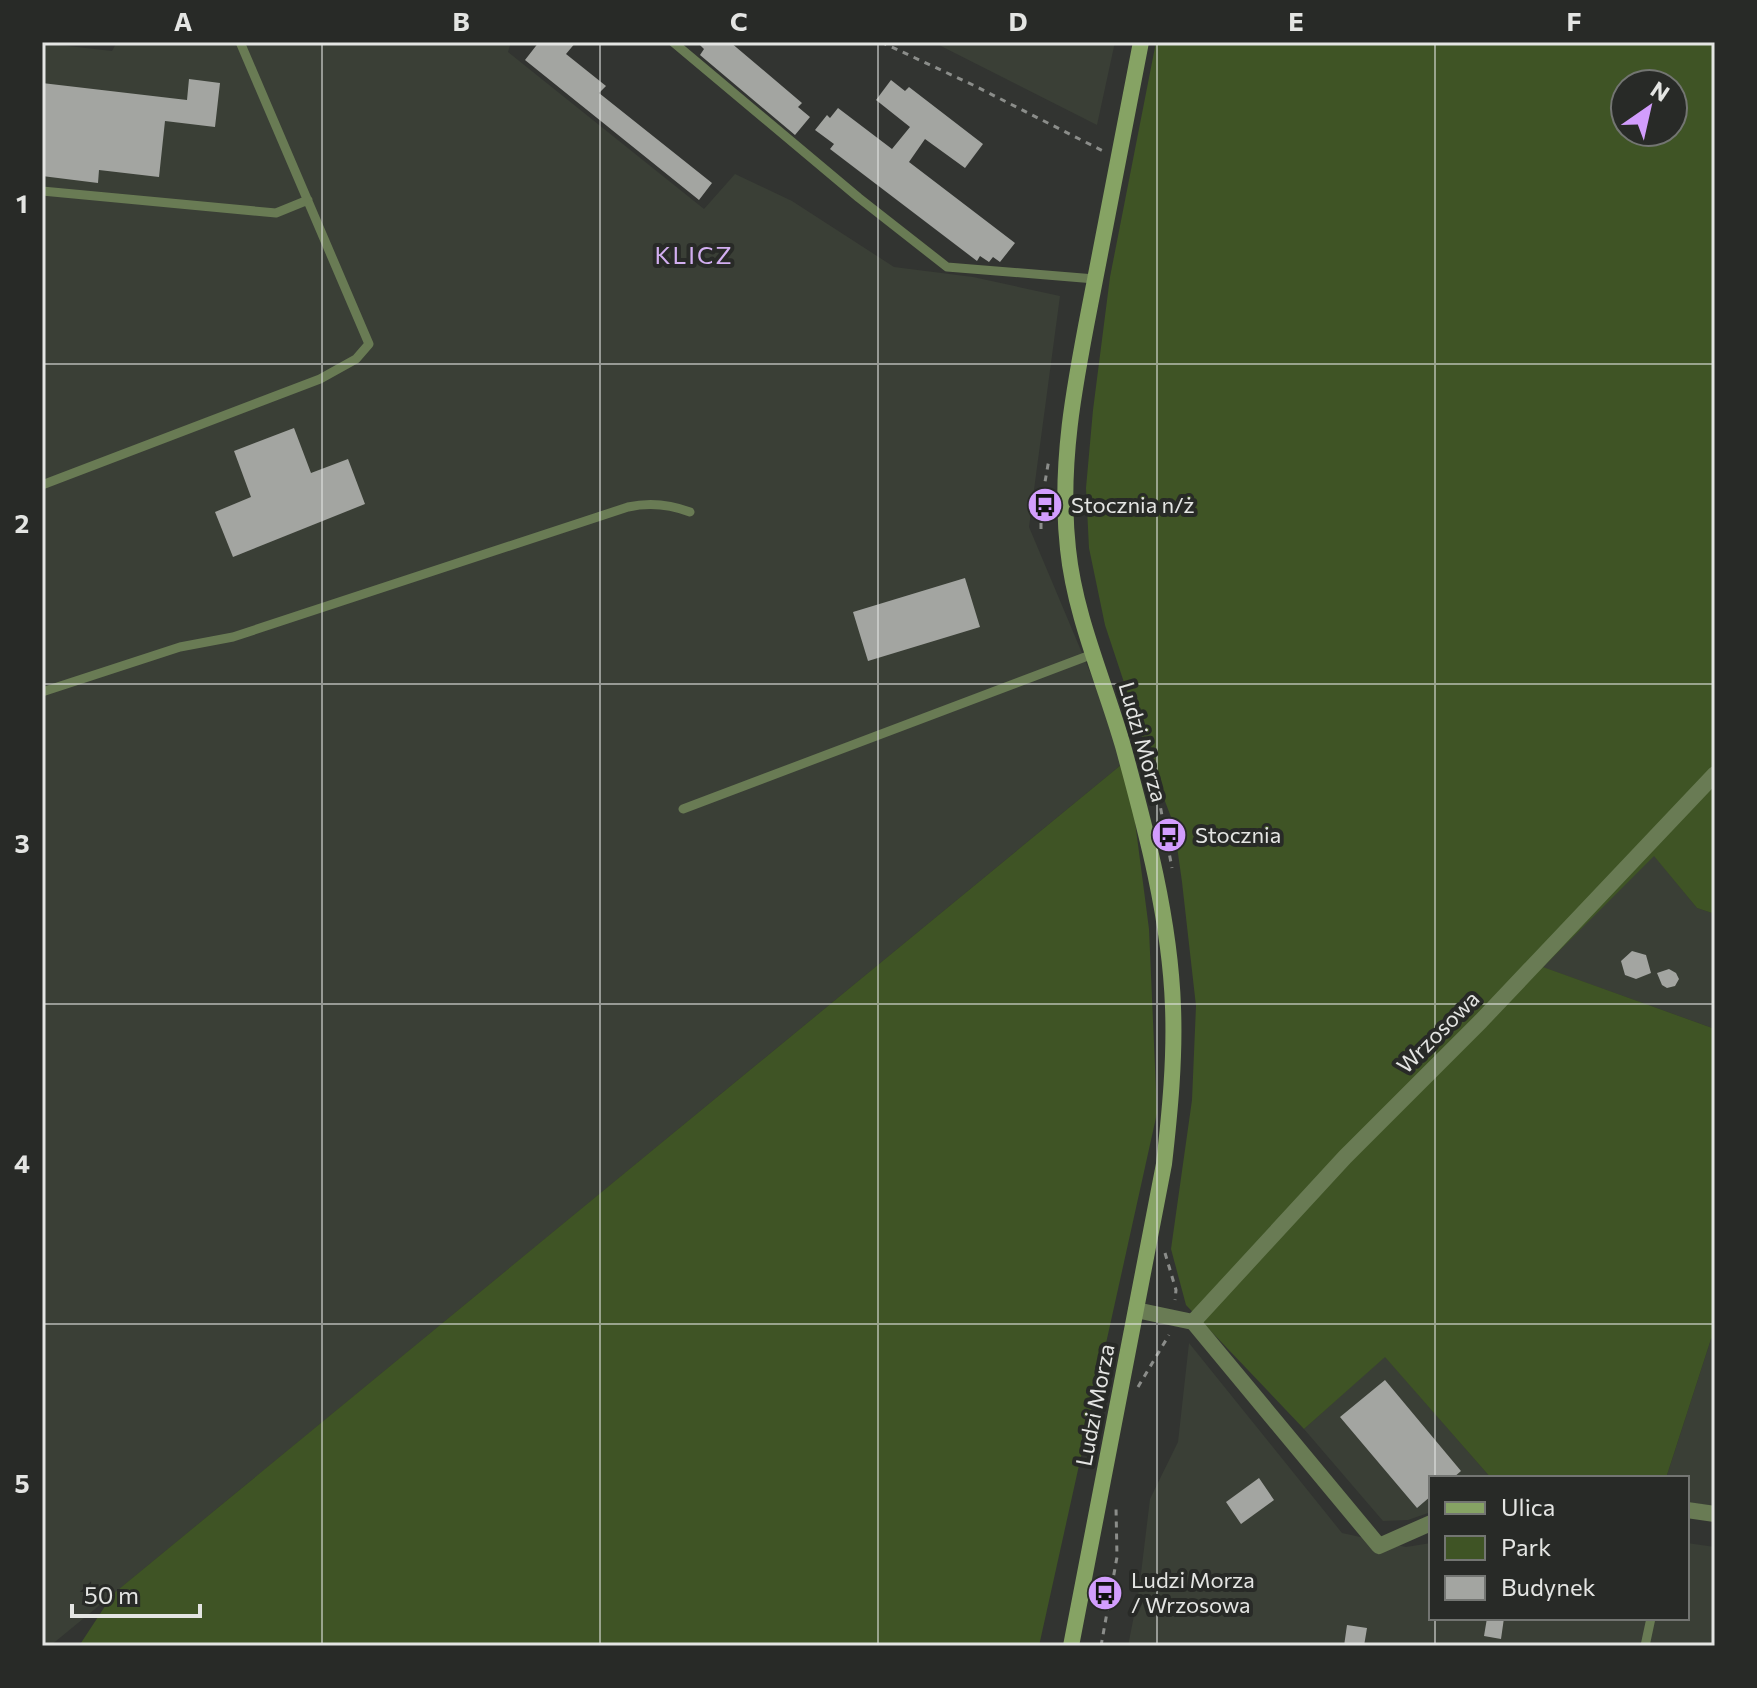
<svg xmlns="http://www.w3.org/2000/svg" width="1757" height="1688" viewBox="0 0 1757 1688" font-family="Commissioner,sans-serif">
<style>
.built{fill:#3a3f36}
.green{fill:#3f5425;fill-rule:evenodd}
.building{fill:#a3a5a1}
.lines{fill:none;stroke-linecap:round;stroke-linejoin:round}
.path{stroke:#8b8d8a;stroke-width:3;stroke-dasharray:6 6;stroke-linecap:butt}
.lane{stroke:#697b54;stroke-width:9}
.street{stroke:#697b54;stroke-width:16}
.secondary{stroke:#86a364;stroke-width:16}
.grid{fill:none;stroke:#e4e5e3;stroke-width:2;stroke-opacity:0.55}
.labels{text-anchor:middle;stroke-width:8;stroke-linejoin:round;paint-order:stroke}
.poi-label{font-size:22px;fill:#e4e5e3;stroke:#282a27;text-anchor:start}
.street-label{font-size:22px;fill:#e4e5e3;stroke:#282a27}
.neighbourhood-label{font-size:24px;letter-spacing:2px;fill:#d2aef1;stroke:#282a27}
.neatline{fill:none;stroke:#e4e5e3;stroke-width:3}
.grid-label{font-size:26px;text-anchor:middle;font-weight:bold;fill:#e4e5e3}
</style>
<rect width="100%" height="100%" fill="#323431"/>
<path class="built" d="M117,42H511L508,52L704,209L735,174L792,201L894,267L973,277L1060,296L1029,527L1127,760L50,1646H42V43L112,51Z
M933,42H1115L1097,125Z
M1654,855L1697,908L1715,914V1029L1542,967Z
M1711,1339H1715V1506L1687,1502V1478H1666Z
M1189,1343L1342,1533L1406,1547L1431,1543V1618H1687V1543L1715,1547V1646H1128L1139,1590L1150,1499L1178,1442Z
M1385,1356L1491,1478H1431V1512L1408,1520L1383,1521L1304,1429Z"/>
<path class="green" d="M1156,42H1715V914L1697,908L1654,856L1543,967L1715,1029V1337L1711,1339L1666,1478H1491L1385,1357L1304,1429L1186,1305L1171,1249L1192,1100L1196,1006L1182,882L1174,825L1152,767L1105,625L1089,548L1086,488L1093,410L1110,277ZM1625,84H1673V132H1625Z
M1127,760L1149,929L1157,1113L1039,1646H79L113,1594Z"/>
<path class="building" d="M539,42H576L566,54L606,86L599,93L712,183L699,200L525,60Z
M697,42H730L802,103L798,107L810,117L795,135L700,55L704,49Z
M189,79L220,83L215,127L165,121L159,177L99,170L98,183L42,176V83L187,100Z
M891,80L905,91L909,87L983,144L965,168L925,139L909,162L1015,243L1000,262L993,257L989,262L980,256L977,261L830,149L834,144L815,130L827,115L830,118L838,108L892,149L910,127L876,100Z
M294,428L311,473L348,459L365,504L233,557L215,512L251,497L234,451Z
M965,578L980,627L868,661L853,612Z
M1632,951L1646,955L1651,973L1636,979L1625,975L1621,961Z
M1669,969L1676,973L1679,979L1675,986L1667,988L1662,985L1657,973Z
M1385,1380L1461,1471L1453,1478H1431V1496L1417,1508L1340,1417Z
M1259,1478L1274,1500L1241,1524L1226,1502Z
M1487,1618H1504L1501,1639L1484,1636Z
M1347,1625L1367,1628L1364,1646H1344Z"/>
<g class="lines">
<path class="path" d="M881,42L973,85L1103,151
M1041,529V505L1049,459
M1152,786L1160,805L1172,868
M1165,1253L1176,1290L1175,1300
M1138,1387L1169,1335
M1101,1646L1117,1557L1116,1507"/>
<path class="lane" d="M673,42L859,198L947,267L1095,279
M42,191L276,213L308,200
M42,485L320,379L356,359L369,344L240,42
M42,692L180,647L233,637L628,507C650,502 669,504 690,512
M683,809L1093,654
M1645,1646L1651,1618"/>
<path class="street" d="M1136,1310L1193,1322L1379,1546L1431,1523
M1193,1322L1345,1157L1481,1021L1715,774
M1687,1510L1715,1514"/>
<path class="secondary" d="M1071,1646L1164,1164C1170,1111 1175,1059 1173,1007C1170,919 1146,830 1123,746C1104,680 1075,617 1068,549C1058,459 1077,373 1094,285C1110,204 1125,123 1141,42"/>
</g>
<path class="grid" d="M322,42V1646M600,42V1646M878,42V1646M1157,42V1646M1435,42V1478M42,364H1715M42,684H1715M42,1004H1715M42,1324H1715M1435,1618V1646"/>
<defs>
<symbol id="bus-disc" viewBox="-11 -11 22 22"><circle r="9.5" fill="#d29dfd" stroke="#282a27"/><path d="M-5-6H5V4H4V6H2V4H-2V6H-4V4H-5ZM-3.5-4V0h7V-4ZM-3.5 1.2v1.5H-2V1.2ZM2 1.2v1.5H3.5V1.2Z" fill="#111"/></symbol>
</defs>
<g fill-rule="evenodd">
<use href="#bus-disc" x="1025" y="485" width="40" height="40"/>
<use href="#bus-disc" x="1149" y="815" width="40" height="40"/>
<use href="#bus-disc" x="1085" y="1573" width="40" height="40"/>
</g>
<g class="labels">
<g class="poi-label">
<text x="1071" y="513">Stocznia n/ż</text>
<text x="1195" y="843">Stocznia</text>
<text x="1131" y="1588">Ludzi Morza<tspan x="1131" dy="25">/ Wrzosowa</tspan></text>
</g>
<g class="street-label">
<text transform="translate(1143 742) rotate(74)" y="8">Ludzi Morza</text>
<text transform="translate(1438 1032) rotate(-45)" y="8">Wrzosowa</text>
<text transform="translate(1095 1405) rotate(-79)" y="8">Ludzi Morza</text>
</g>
<g class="neighbourhood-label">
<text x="694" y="264">KLICZ</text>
</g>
</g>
<rect width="1757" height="1688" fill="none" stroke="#282a27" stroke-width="88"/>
<rect x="1429" y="1476" width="260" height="144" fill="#282a27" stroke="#737572" stroke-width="2"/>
<rect x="1445" y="1502" width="40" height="12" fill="#86a364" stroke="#737572" stroke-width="2"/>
<text x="1501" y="1516" font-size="24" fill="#e4e5e3">Ulica</text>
<rect x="1445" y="1536" width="40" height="24" fill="#3f5425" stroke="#737572" stroke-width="2"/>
<text x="1501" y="1556" font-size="24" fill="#e4e5e3">Park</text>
<rect x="1445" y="1576" width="40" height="24" fill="#a3a5a1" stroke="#737572" stroke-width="2"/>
<text x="1501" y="1596" font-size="24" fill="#e4e5e3">Budynek</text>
<g transform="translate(1649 108) rotate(34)"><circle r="38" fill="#282a27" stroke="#737572" stroke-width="2"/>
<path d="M0-6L14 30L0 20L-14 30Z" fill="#d29dfd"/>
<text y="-12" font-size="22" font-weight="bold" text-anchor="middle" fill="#e4e5e3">N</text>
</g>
<path d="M72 1604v12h128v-12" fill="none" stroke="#e4e5e3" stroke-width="4"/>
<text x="84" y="1604" font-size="24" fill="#e4e5e3" stroke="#282a27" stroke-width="6" paint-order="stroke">50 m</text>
<rect x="44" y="44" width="1669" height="1600" class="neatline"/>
<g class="grid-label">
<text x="183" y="31">A</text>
<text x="461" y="31">B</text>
<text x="739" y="31">C</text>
<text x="1018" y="31">D</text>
<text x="1296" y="31">E</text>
<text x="1574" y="31">F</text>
<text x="22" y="213">1</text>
<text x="22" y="533">2</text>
<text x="22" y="853">3</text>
<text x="22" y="1173">4</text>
<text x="22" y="1493">5</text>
</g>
</svg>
